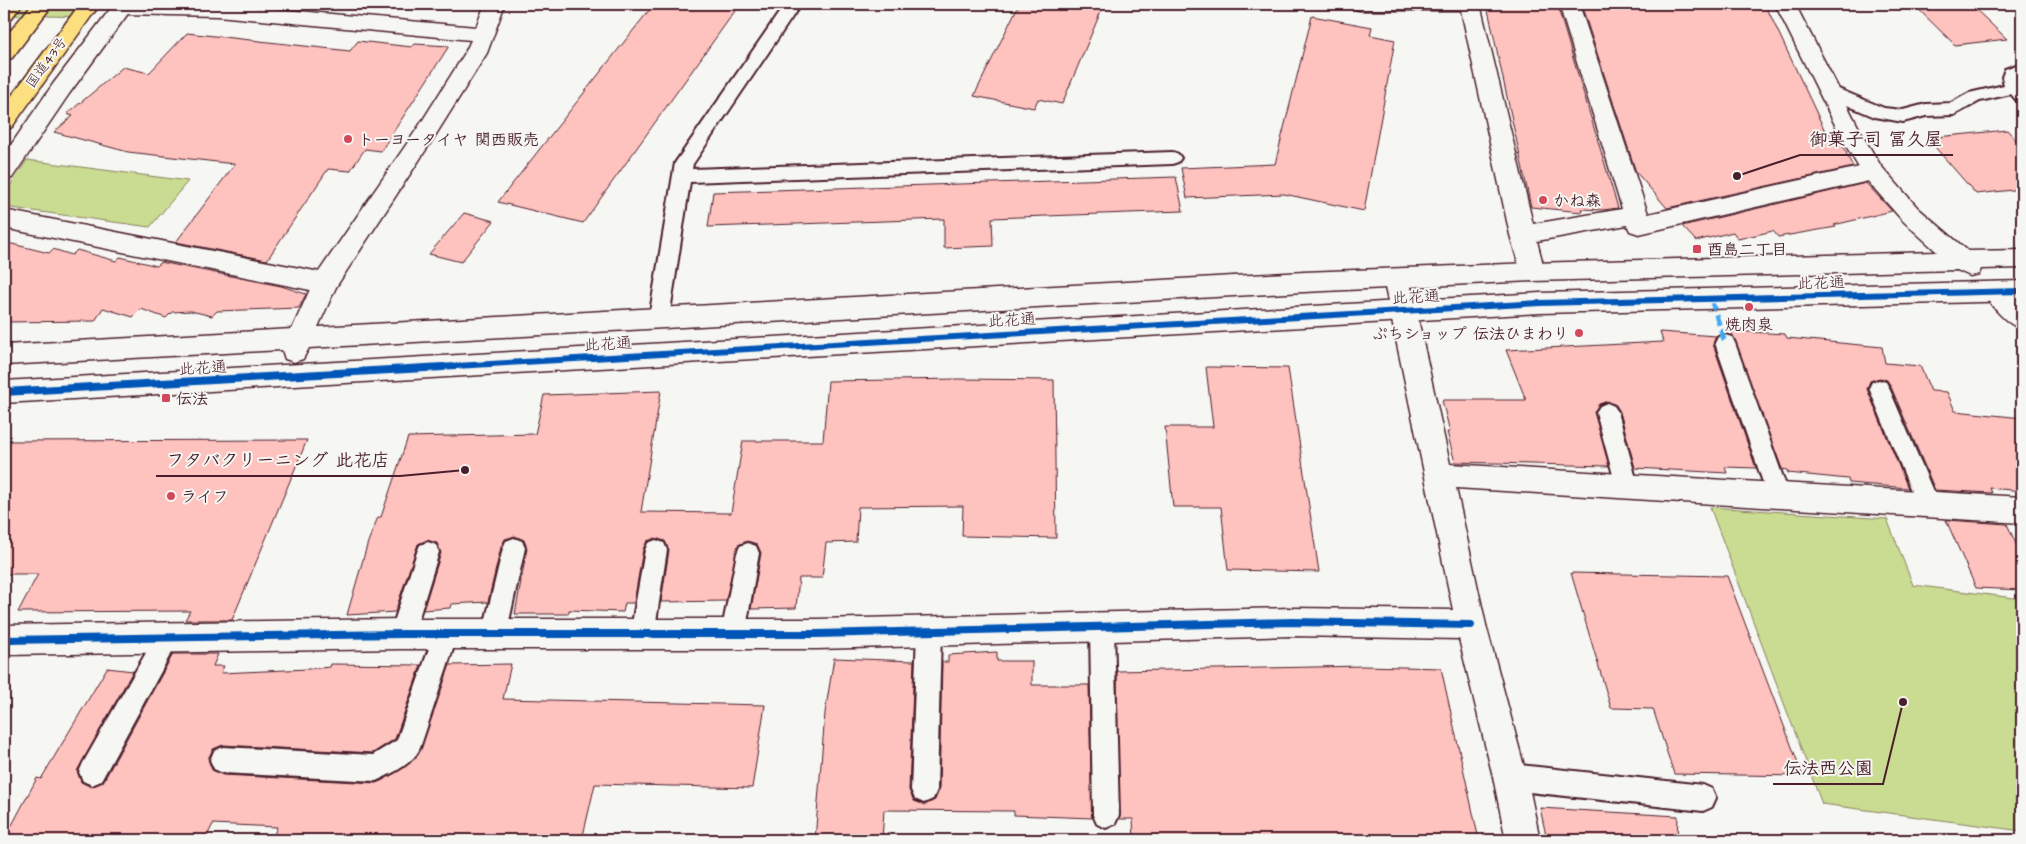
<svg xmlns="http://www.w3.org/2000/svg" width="2026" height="844" viewBox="0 0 2026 844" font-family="'Architects Daughter','Klee One',sans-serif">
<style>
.green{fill:#c9dc91;stroke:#8a7e5e}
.building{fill:#fec2bf;stroke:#4a1f2b}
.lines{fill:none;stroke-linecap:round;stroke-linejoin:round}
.service-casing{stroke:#4a1f2b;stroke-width:4}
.minor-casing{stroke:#4a1f2b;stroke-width:3}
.tertiary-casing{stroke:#4a1f2b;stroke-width:3}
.trunk-casing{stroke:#4a1f2b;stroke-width:3}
.service{fill:#f6f6f2;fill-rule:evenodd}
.minor{fill:#f6f6f2;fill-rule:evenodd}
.tertiary{fill:#f6f6f2;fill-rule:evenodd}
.trunk{fill:#fce080;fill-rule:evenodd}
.quiet{stroke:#3fa9f5;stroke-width:5;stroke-dasharray:11 5;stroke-linecap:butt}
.cycleway-far1-casing{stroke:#f6f6f2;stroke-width:9}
.cycleway-casing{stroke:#f6f6f2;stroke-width:11}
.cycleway-far1{stroke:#0057b8;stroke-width:6}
.cycleway{stroke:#0057b8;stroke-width:8}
.poi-dot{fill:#d1495b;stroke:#f6f6f2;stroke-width:2}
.labels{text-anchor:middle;stroke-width:4;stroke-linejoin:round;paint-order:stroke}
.far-street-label{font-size:14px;fill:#4a1f2b;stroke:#f6f6f2}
.poi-label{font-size:16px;font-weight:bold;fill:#4a1f2b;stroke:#f6f6f2;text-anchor:start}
.street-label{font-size:16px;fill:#4a1f2b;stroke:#f6f6f2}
.leader{fill:none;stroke:#4a1f2b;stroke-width:2}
.callout-dot{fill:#4a1f2b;stroke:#f6f6f2;stroke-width:2}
.callout-label{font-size:18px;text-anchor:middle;font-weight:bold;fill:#4a1f2b;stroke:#f6f6f2;stroke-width:4;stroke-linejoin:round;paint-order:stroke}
</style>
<rect width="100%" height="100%" fill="#f6f6f2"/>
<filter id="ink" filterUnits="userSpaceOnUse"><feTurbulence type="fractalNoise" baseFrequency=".02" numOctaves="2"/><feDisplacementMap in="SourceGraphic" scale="10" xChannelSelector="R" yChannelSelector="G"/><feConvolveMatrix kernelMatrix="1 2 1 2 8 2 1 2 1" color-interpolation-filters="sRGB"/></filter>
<g filter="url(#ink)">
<path class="green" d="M4,4H102L92,17L4,15Z
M27,160L188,181L150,227L4,207V195Z
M1710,507L1887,519L1913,585L2022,599V831L1822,804Z"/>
<path class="building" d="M654,4H740L583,223L498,202Z
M1019,4H1104L1062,104L1038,99L1034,108L974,96Z
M1581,4H1765L1826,133L1837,134L1853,167L1667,208L1636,172Z
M1913,4H1970L2007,39L1955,45Z
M1487,5L1558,8L1618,208L1603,210L1581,209L1582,212L1531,207Z
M1312,16L1372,27L1370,35L1395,40L1364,211L1284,194L1187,198L1181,168L1275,164Z
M187,33L350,51L358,41L412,47L415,44L449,46L381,151L365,149L350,171L328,169L267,260L176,242L235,164L128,152L54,132L73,116L67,114L123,67L149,73Z
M2007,130L2022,146V189L1976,194L1927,138Z
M1176,177L1183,211L992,218L993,246L944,248V219L708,227L713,192Z
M1866,183L1892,211L1834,225L1836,227L1778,237L1773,231L1738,239L1733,232L1696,241L1682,226Z
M464,213L494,221L461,262L429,254Z
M4,242L49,253L53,249L72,255L77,250L116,261L120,257L157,266L160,262L281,286L306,294L299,308L217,311L212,316L191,311L172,312L166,318L141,309L133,317L103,308L95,321L4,322Z
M1731,331L1785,334L1787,338L1882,347L1885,363L1920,366L1931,391L1947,392L1955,411L2022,418V491L1990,488L1992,493L1935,490L1891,387L1887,380L1880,378L1870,381L1867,389L1908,488L1849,483L1848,479L1788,473L1787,470L1782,469Z
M1660,332L1716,336L1713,344L1756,468L1725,467L1727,473L1635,468L1620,412L1616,405L1608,401L1599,404L1594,412L1609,466L1455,462L1447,432H1450L1442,400H1526L1506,350L1663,342Z
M1206,367L1288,368L1319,572L1228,570L1221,507H1173L1165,427H1213Z
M959,379L1054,380L1056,538L962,536L963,506L858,507L856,542L826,543L822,578H799L796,608L751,609L761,553L757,544L747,541L738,545L726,601L661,602L669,550L665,541L655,538L647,541L643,549L634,603H625L623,612L569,610L568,614H515L527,548L524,540L515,536L505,539L501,547L488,602L451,604L450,608L423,610L441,553L437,543L427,540L418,544L395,612L347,615L368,542L378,517H381L408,437L535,434L544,395L661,391L641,512L731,513L743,441H823L828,381Z
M307,440L232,620H185L190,611L18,612L38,574H4V441Z
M1946,520L2007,524L2022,557V590L1976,588Z
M1571,573L1727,576L1803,776L1674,774L1653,709L1611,708Z
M997,652V661H1032V685H1089L1092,818L1014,815V811L884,810L882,840H815L825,713L834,658L914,661L909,790L914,801L925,805L935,800L939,790L942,662H948V655Z
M173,654H218L213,666H224L221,673L308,669L330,667L331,664L421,665L395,739L373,753L223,745L213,749L208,759L212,770L223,775L376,783L383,780L402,769L418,755L450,665L511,664L503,699L765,705L752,788L595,784L582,840H272L277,827L213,824L205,840H4L37,778L41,779L107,668L133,671L77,771L81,782L91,787L103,782Z
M1364,666L1441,668L1479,840H1134L1133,819H1119L1117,671Z
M1540,808L1678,816L1677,840H1547Z"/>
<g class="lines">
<defs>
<path id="service" d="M785,4H801L693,164L692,169L1172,152L1178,154L1181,158L1178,162L1172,164L690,182L669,318L666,323L659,326L652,323L649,318L675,163Z
M2022,63V74L2019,77L2022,86V102L2016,100L2011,94L1980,101L1954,115L1926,116L1903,122L1875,117L1823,95L1821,91L1823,87L1829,85L1884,108L1903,110L1926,104L1951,103L1969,93L2004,85L2002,77L2005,69Z
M1725,335L1732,337L1735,343L1789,494L1786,501L1778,504L1770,501L1767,494L1715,343L1718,337Z
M1879,380L1886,382L1889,388L1938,503L1935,510L1927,513L1919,510L1916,503L1869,388L1872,382Z
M1607,403L1614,406L1618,412L1638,486L1635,493L1627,496L1619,493L1616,486L1596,412L1600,406Z
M514,538L522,541L525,548L506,635L502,643L494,646L486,643L482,635L503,548L506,541Z
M656,540L664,543L667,550L654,635L650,643L642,646L634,643L630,635L645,550L648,543Z
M428,542L436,545L439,552L414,634L410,642L402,645L394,642L390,634L417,552L420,545Z
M748,543L756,546L759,553L745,634L741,642L733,645L725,642L721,634L737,553L740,546Z
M1102,617L1110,620L1114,628L1119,815L1115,824L1106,828L1097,824L1093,815L1090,628L1094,620Z
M929,621L937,624L941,632L937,790L933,799L924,803L915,799L911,790L917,632L921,624Z
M446,623L454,626L458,634L420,748C413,764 391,774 376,781L223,773L214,769L210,760L214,751L223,747L373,755L397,740L434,634L438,626Z
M167,627L175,630L179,638L175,646L101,781L92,785L83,781L79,772L83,763L159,630Z
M1510,764L1703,785L1712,789L1716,798L1712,807L1703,811L1510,790L1501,786L1497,777L1501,768Z"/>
<path id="minor" d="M114,4H135L69,94L12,178L4,180V155L53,84Z
M1349,4H1480L1533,224L1622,209L1559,4H1579L1648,214L1873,164L1881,166L1885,172L1881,178L1873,180L1639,234L1630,231L1627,225L1537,241L1545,272L1541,279L1532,281L1523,279L1510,235L1461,10H1359L1352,8Z
M4,210L325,273L334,276L338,283L334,290L325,293L4,228Z
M1396,269L1405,271L1409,278L1450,464L2022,497V523L1456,488L1486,625L1527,777L1540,840H1506L1493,777L1459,639L1292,636L817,649H402L4,655V625L402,619H817L1292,608L1453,610L1383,278L1387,271Z
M1996,282L2005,285L2022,303V329C2007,325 1991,306 1983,292L1987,285Z"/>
<path id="tertiary" d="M115,4H220L476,27L485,4H505L487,53L435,136L336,287L318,327L1304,272L1532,263L1937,252L1902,220L1865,178L1842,139L1775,4H1795L1864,138L1881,166L1918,208L1968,251L2022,250V268L1981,269L1979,274L1970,276L1957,270L1532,281L1304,292L309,348L303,359L294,362L285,359L282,350L4,365V345L292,329L316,276L419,126L465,53L471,40L218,16L122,14L115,13L112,8Z
M2022,281V301L1540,313L4,403V381L1540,293Z"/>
<path id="trunk" d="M4,4H22L11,19L4,20Z
M32,4H53L12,58L4,60V39Z
M80,4H100L12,127L4,130V106Z"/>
</defs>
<use href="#service" class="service-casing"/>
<use href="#minor" class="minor-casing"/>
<use href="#tertiary" class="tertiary-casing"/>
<use href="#trunk" class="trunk-casing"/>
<use href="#service" class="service"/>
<use href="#minor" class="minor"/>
<use href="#tertiary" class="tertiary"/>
<use href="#trunk" class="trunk"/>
<path class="quiet" d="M1711,299L1725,343"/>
<defs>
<path id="cycleway-far1" d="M421,368L1540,303L2022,291"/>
<path id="cycleway" d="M4,392L443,367
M4,640L402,634H817L1292,622L1471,625"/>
</defs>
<use href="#cycleway-far1" class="cycleway-far1-casing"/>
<use href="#cycleway" class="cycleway-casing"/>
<use href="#cycleway-far1" class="cycleway-far1"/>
<use href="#cycleway" class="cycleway"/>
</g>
</g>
<g class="poi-dot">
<circle cx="348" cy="139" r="5"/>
<circle cx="1543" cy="200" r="5"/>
<rect x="1692" y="244" width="10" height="10" rx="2.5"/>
<circle cx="1749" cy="307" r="5"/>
<circle cx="1579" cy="333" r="5"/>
<rect x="161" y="393" width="10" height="10" rx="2.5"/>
<circle cx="171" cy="496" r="5"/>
</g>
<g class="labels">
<g class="far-street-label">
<text transform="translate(46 62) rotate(-54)" y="5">国道43号</text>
</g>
<g class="poi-label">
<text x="358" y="145">トーヨータイヤ 関西販売</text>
<text x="1553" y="206">かね森</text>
<text x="1707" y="255">酉島二丁目</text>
<text x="1749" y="330" text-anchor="middle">焼肉泉</text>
<text x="1569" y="339" text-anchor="end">ぷちショップ 伝法ひまわり</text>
<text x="176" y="404">伝法</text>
<text x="181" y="502">ライフ</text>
</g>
<g class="street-label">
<text transform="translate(1821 282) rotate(-2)" y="6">此花通</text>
<text transform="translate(1416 296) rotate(-3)" y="6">此花通</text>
<text transform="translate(1012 319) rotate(-3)" y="6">此花通</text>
<text transform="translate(608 343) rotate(-3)" y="6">此花通</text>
<text transform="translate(203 367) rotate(-3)" y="6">此花通</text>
</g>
</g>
<path class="leader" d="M1737 176L1800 155H1953M465 470L400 476H156M1903 702L1883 784H1773"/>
<g class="callout-dot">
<circle cx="1737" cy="176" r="5"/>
<circle cx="465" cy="470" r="5"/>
<circle cx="1903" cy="702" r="5"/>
</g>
<g class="callout-label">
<text x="1876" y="145">御菓子司 冨久屋</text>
<text x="278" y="466">フタバクリーニング 此花店</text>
<text x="1828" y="774">伝法西公園</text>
</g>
<rect width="2026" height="844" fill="none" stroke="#f6f6f2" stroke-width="20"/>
<rect x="10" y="10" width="2006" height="824" fill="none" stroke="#4a1f2b" stroke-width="2" filter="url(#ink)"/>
</svg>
